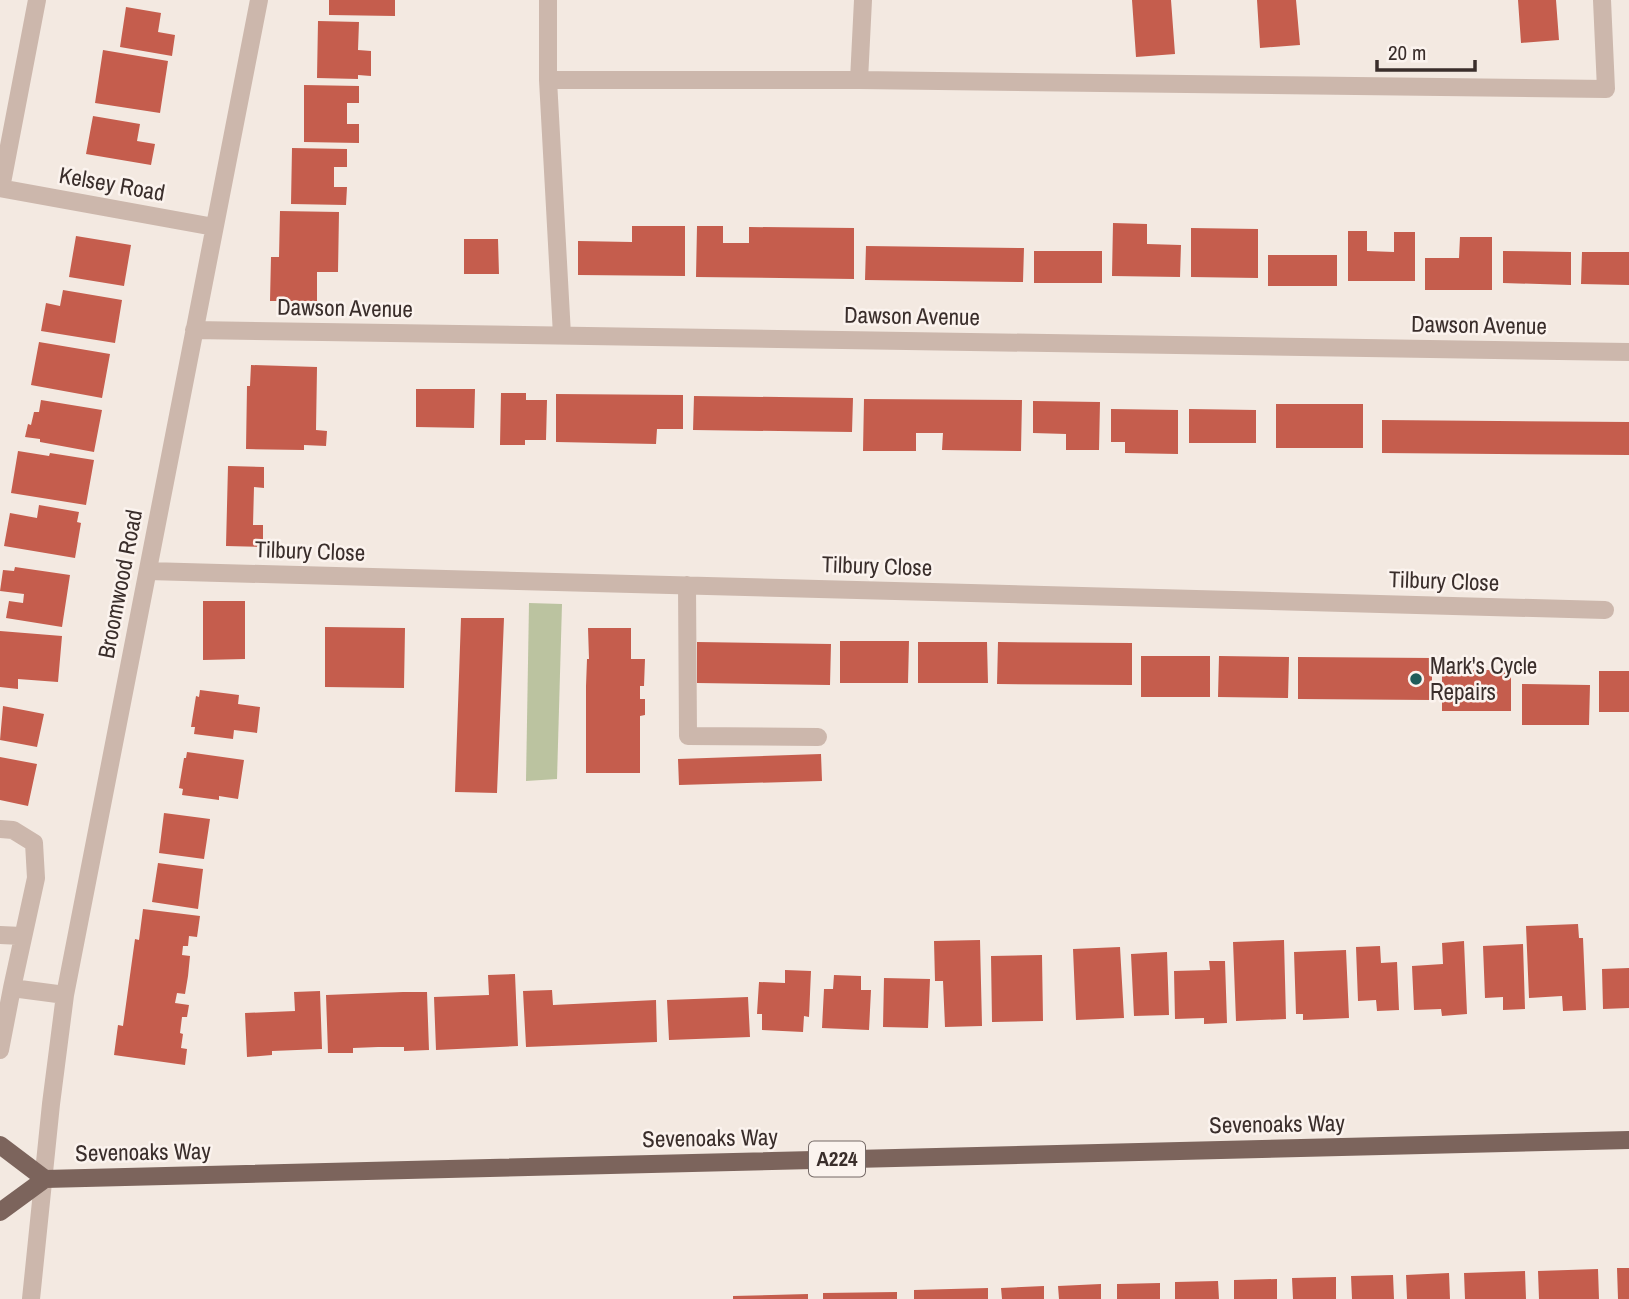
<svg xmlns="http://www.w3.org/2000/svg" width="1629" height="1299" viewBox="0 0 1629 1299" font-family="'Archivo Narrow',sans-serif">
<style>
.green{fill:#bbc3a0}
.building{fill:#c55d4d}
.lines{fill:none;stroke-linecap:round;stroke-linejoin:round}
.minor{stroke:#ccb7ac;stroke-width:18}
.major{stroke:#7c645c;stroke-width:18}
.poi-dot{fill:#205c5a;stroke:#fbf3ee;stroke-width:2.5}
.labels{text-anchor:middle;stroke-width:5;stroke-linejoin:round;paint-order:stroke}
.shield{fill:#fbf3ee;stroke:#746966;stroke-width:2}
.shield-label{font-size:21px;font-weight:bold;fill:#3a2e2b}
.street-label{font-size:23px;fill:#3a2e2b;stroke:#fbf3ee}
.poi-label{font-size:23px;fill:#3a2e2b;stroke:#fbf3ee;text-anchor:start}
</style>
<rect width="100%" height="100%" fill="#f3e9e1"/>
<path class="green" d="M529,603L562,604L557,779L526,781Z"/>
<path class="building" d="M329,0H395V16L329,15Z
M1132,0H1171L1175,54L1136,57Z
M1257,0H1296L1300,45L1260,48Z
M1518,0H1556L1559,40L1521,43Z
M126,7L161,13L158,32L175,35L172,56L120,47Z
M318,21L359,22L358,50L371,51V76L358,75V79L317,78Z
M103,50L168,61L160,113L95,103Z
M304,85L359,86V103H347V124H359V143L304,142Z
M93,116L140,124L137,141L155,144L151,165L86,154Z
M292,148L347,149V167H334V187H347L346,205L291,204Z
M280,211L339,212L338,272H317V301H270L271,257H279Z
M1113,223L1147,224V244L1181,245L1180,277L1112,276Z
M632,226H685V276L578,275V241L632,242Z
M697,226H723V243H749V227L854,228V279L696,277Z
M1191,228L1258,229V278L1191,277Z
M1348,231H1367V251L1394,252V232H1415V281H1348Z
M76,236L131,245L124,286L69,277Z
M1460,237H1492V290H1425V258H1459Z
M464,239H498L499,274H464Z
M866,246L1024,248L1023,282L865,280Z
M1034,251H1102V283H1034Z
M1503,251L1571,252V285L1503,283Z
M1582,252H1629V285L1581,284Z
M1268,255H1337V286H1268Z
M63,290L122,300L115,343L41,331L46,303L60,306Z
M39,342L110,354L102,398L31,385Z
M251,365L317,367L316,430L327,431L326,446L304,445V450L246,449L247,386H250Z
M416,389H475L474,428L416,427Z
M501,393H526V400H547L546,440H525V445H500Z
M556,394L683,395V429H657L656,444L556,442Z
M694,396L853,398L852,432L693,430Z
M864,399L1022,400L1021,451L942,450L943,433H916V451H863Z
M41,400L102,410L94,452L40,442V439L25,437L28,424L31,425L34,412H39Z
M1033,401L1100,402L1099,450H1066V434L1033,433Z
M1276,404H1363V448H1276Z
M1111,409L1178,410V454L1125,453V442H1111Z
M1189,409L1256,410V443H1189Z
M1382,420L1629,422V455L1382,453Z
M18,451L49,456L50,453L94,460L86,505L11,493Z
M228,466L264,467V488L254,487L253,525H263V547L226,546Z
M39,505L79,512L77,522L81,523L75,558L4,546L10,513L37,518Z
M15,567L70,575L62,627L6,618L9,601L23,603L24,594L0,591L3,570L14,571Z
M203,601H245V659L203,660Z
M461,618H504L497,793L455,792Z
M325,627L405,628L404,688L325,687Z
M588,628H631V659H645L644,686H640V699H645V715L640,716V773H586V686L587,659H589Z
M0,631L62,636L58,682L18,679V689L0,687Z
M840,641H909L908,683H840Z
M697,642L831,644L830,685L697,683Z
M918,642H987L988,683H918Z
M998,642L1132,643V685L997,684Z
M1141,656H1210V697H1141Z
M1219,656L1289,657L1288,698L1218,697Z
M1298,657L1432,658V700L1298,699Z
M1442,670H1511V711H1442Z
M1599,671H1629V712H1599Z
M1522,684L1590,685L1589,725H1522Z
M200,690L239,695L238,704L260,707L257,733L234,730L233,739L194,734L195,727H191L196,696L199,697Z
M3,706L44,714L37,747L0,740Z
M187,752L244,760L238,799L219,796V800L182,795L183,789L179,788L184,758H186Z
M821,754L822,781L679,785L678,759Z
M0,757L37,764L28,806L0,800Z
M164,813L210,819L204,859L159,853Z
M158,863L203,869L198,909L152,902Z
M143,909L200,916L197,937L189,936L188,946H183L182,955L190,956L188,976L185,994L177,993L175,1003L189,1005L187,1017H182L180,1033L183,1034L181,1048L187,1049L185,1065L114,1055L118,1025L123,1026L135,939L139,940Z
M1578,924L1579,938H1583L1586,1010L1563,1011L1562,996L1529,998L1526,926Z
M980,940L982,1026L945,1027L943,981H935L934,941Z
M1284,940L1286,1019L1236,1021L1233,942Z
M1464,941L1467,1014L1442,1016L1441,1009L1414,1010L1412,966L1443,964L1442,943Z
M1523,944L1525,1009L1503,1010V997L1485,998L1483,946Z
M1380,946L1381,963L1397,962L1399,1010L1377,1011L1376,1000L1358,1001L1356,947Z
M1120,947L1124,1018L1076,1020L1073,949Z
M1346,950L1349,1018L1303,1020V1014H1296L1294,952Z
M1167,952L1169,1015L1134,1016L1131,954Z
M1042,955L1043,1021L992,1022L991,956Z
M1209,961H1225L1227,1023L1204,1024V1018L1175,1019L1174,971L1210,970Z
M1629,968V1008L1603,1009L1602,969Z
M785,970L811,971L809,1017L804,1016L803,1032L762,1030V1014H757L759,982L785,983Z
M515,974L518,1046L436,1050L434,997L489,995L488,975Z
M834,975L861,976V990H871L869,1030L822,1028L824,989H833Z
M884,978L930,979L928,1028L883,1027Z
M552,990L553,1005L656,1000L657,1042L526,1047L523,991Z
M320,991L322,1049L272,1051V1055L247,1057L245,1013L295,1011L294,992Z
M403,992H427L429,1050L404,1051V1047H378L353,1048V1053H328L326,995Z
M748,997L750,1037L669,1040L667,1000Z
M1617,1268H1629V1299H1618Z
M1598,1269L1599,1299H1539L1538,1271Z
M1525,1271L1526,1299H1465L1464,1273Z
M1449,1273L1450,1299H1407L1406,1275Z
M1393,1275L1394,1299H1352L1351,1276Z
M1336,1277V1299H1293L1292,1278Z
M1277,1279V1299H1234V1280Z
M1218,1281L1219,1299H1175V1282Z
M1160,1283V1299H1117V1284Z
M1101,1284V1299H1059L1058,1286Z
M1044,1286V1299H1002L1001,1288Z
M988,1288V1299H914V1290Z
M897,1292V1299H823V1293Z
M808,1294V1299H733V1296Z"/>
<g class="lines">
<path class="minor" d="M548,0V80H859L1606,89L1602,0
M548,80L562,335
M859,80L863,0
M0,188L214,227
M1,188L37,0
M194,330L1629,352
M148,571L1605,610
M687,585L688,736L818,737
M0,829L13,830L34,843L36,878L12,988
M0,935L22,936
M0,1050L12,988L65,995
M31,1299L51,1104L65,995L259,0"/>
<path class="major" d="M0,1145L45,1179
M0,1212L45,1179L1629,1140"/>
</g>
<circle class="poi-dot" cx="1416" cy="679" r="7"/>
<g class="labels">
<rect class="shield" x="809" y="1141.5" width="56" height="35" rx="5"/>
<g class="shield-label">
<text x="837" y="1166">A224</text>
</g>
<g class="street-label">
<text transform="translate(112 184) rotate(10)" y="8">Kelsey Road</text>
<text transform="translate(345 308) rotate(1)" y="8">Dawson Avenue</text>
<text transform="translate(912 316) rotate(1)" y="8">Dawson Avenue</text>
<text transform="translate(1479 325) rotate(1)" y="8">Dawson Avenue</text>
<text transform="translate(310 551) rotate(2)" y="8">Tilbury Close</text>
<text transform="translate(877 566) rotate(2)" y="8">Tilbury Close</text>
<text transform="translate(1444 581) rotate(2)" y="8">Tilbury Close</text>
<text transform="translate(120 584) rotate(-79)" y="8">Broomwood Road</text>
<text transform="translate(1277 1124) rotate(-1)" y="8">Sevenoaks Way</text>
<text transform="translate(710 1138) rotate(-1)" y="8">Sevenoaks Way</text>
<text transform="translate(143 1152) rotate(-1)" y="8">Sevenoaks Way</text>
</g>
<g class="poi-label">
<text x="1430" y="674">Mark's Cycle<tspan x="1430" dy="26">Repairs</tspan></text>
</g>
</g>
<path d="M1377 60v10h98v-10" fill="none" stroke="#3a2e2b" stroke-width="3.5"/>
<text x="1388" y="60" font-size="21" fill="#3a2e2b" stroke="#fbf3ee" stroke-width="5" paint-order="stroke">20 m</text>
</svg>
